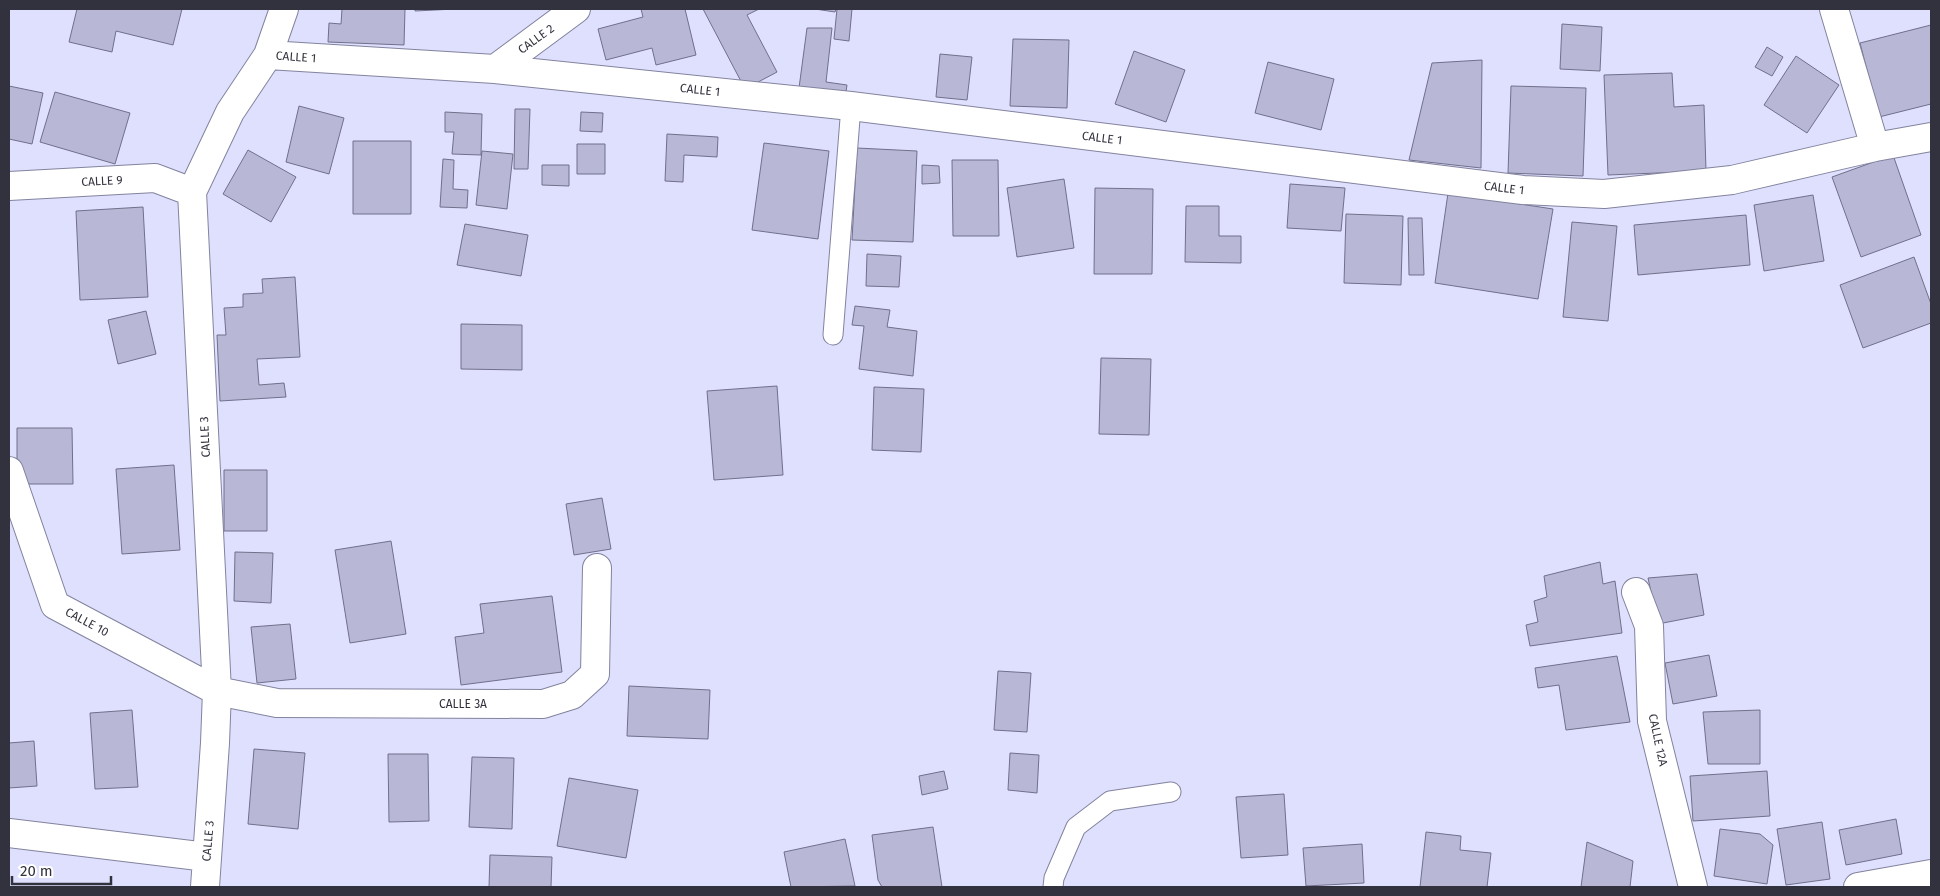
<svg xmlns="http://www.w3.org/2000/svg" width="1940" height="896" viewBox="0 0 1940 896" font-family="'Fira Sans',sans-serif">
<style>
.building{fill:#b8b8d6;stroke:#70708b}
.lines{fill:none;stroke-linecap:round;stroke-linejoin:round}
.lane-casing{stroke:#82839e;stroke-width:21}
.street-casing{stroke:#82839e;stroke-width:30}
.lane{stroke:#fff;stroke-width:19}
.street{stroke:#fff;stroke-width:28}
.labels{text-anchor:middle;stroke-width:4;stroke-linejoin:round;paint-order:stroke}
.street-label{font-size:12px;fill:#32323e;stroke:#fff}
</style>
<rect width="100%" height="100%" fill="#dfe0fe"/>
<path class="building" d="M77,9H182L173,45L116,31L112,52L69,42Z
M342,9H405L404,45L328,42L329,23L341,24Z
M415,9H455L415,11Z
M641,9H685L696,55L656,65L652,48L606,60L598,29L643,17Z
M703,9H759L747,15L777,72L745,89Z
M815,9H836L835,12Z
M837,9H852L849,41L834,39Z
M1562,24L1602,27L1600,71L1560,69Z
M1931,25V104L1879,117L1860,43Z
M807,28H832L826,82L847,85L845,98L799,88Z
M1013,39L1069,40L1067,108L1010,106Z
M1767,47L1783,57L1772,76L1755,67Z
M1134,51L1185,70L1166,122L1115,104Z
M940,54L972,57L967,100L936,97Z
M1796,56L1839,85L1807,133L1764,105Z
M1482,60L1481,168L1409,160L1432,63Z
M1268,62L1334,79L1321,130L1255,113Z
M1672,73L1674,107L1704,105L1706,171L1608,175L1604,75Z
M9,86L43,93L32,144L9,139Z
M1511,86L1586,88L1583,176L1508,173Z
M55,92L130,113L115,164L40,142Z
M299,106L344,118L329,174L286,162Z
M515,109H530L528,169H514Z
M445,112L482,114L481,155L452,154L454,132H445Z
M581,112L603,113L602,132L580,131Z
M667,134L718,137L717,157L684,155L683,182L665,181Z
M353,141H411V214H353Z
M764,143L829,151L818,239L752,230Z
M577,144H605V174H577Z
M857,148L917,151L913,242L852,240Z
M248,150L296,177L271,222L223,194Z
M482,151L513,154L507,209L476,205Z
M1893,155L1921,235L1861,257L1832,177Z
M443,159L454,160L453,189L468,190L467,208L440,207Z
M952,160H998L999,236H953Z
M542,165H569V186L542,185Z
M922,165L939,166L940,183L922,184Z
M1064,179L1074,248L1017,257L1007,188Z
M1290,184L1345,188L1341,231L1287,228Z
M1095,188L1153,189L1152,274H1094Z
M1448,193L1553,209L1538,299L1435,283Z
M1813,195L1824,261L1764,271L1754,205Z
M1186,206H1219V236H1241V263L1185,262Z
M143,207L148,297L80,300L76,211Z
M1346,214L1403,216L1401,285L1344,283Z
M1746,215L1750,265L1638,275L1634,225Z
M1408,218H1422L1424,275H1409Z
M1572,222L1617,226L1608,321L1563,317Z
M465,224L528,235L521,276L457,265Z
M867,254L901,256L899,287L866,286Z
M1914,257L1931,304V323L1863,348L1840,285Z
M295,277L300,357L257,359L259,385L284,383L286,397L220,401L217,335H226L224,308L243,307V294L263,293L262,279Z
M855,306L890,310L887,327L917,331L913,376L859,369L864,326L852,325Z
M146,311L156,354L118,364L108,320Z
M461,324L522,325V370L461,369Z
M1101,358L1151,359L1149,435L1099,434Z
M777,386L783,475L714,480L707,391Z
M874,387L924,389L921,452L872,450Z
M17,428H72L73,484H17Z
M174,465L180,550L122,554L116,469Z
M224,470H267V531H224Z
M602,498L611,549L574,555L566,504Z
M391,541L406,634L350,643L335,550Z
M235,552L273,553L271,603L234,601Z
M1600,562L1603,584L1615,581L1622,633L1530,646L1526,625L1538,622L1534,601L1547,597L1544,576Z
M1697,574L1704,615L1658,624L1648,578Z
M552,596L562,672L461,685L455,637L484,633L480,604Z
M290,624L296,679L257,683L251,627Z
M1709,655L1717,696L1673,704L1665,663Z
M1617,656L1630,722L1566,730L1559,685L1538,688L1535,668Z
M998,671L1031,673L1027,732L994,730Z
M629,686L710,690L708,739L627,736Z
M132,710L138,787L95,789L90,713Z
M1760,710V764H1708L1703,712Z
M34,741L37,786L9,788V743Z
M254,749L305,753L298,829L248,824Z
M1010,753L1039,755L1037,793L1008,790Z
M388,754H428L429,821L389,822Z
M472,757L514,758L512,829L469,827Z
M944,771L948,789L922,795L919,776Z
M1767,771L1770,816L1693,821L1690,776Z
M569,778L638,790L626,858L557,846Z
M1284,794L1288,855L1241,858L1236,797Z
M1896,819L1902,854L1846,865L1839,830Z
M1822,822L1830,879L1786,885L1777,829Z
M933,827L942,887H882L878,880L872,835Z
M1720,829L1760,834L1773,845L1767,884L1714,876Z
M1426,832L1461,836L1460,850L1491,853L1487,887H1420Z
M845,839L855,886L791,887L784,852Z
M1587,842L1633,861L1630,887H1581Z
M1362,844L1364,883L1306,886L1303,848Z
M490,855L552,857L551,887H489Z"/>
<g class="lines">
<defs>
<path id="lane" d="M833,335L851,106
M1053,887L1054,878L1076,827L1110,801L1171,792"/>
<path id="street" d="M1834,9L1875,147
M268,55L495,69L851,106L1523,190L1604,194L1732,180L1875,147L1931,137
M495,69L576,9
M9,186L155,178L192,192
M9,471L55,605L217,691L277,703L543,704L572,695L595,674L597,568
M1636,592L1649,626L1652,721L1693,887
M9,833L207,857
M205,887L215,743L217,691L192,192L230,112L268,55L284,9
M1858,887L1931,874"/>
</defs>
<use href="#lane" class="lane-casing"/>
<use href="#street" class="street-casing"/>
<use href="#lane" class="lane"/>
<use href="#street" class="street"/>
</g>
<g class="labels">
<g class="street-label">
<text transform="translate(536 39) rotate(-36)" y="4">CALLE 2</text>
<text transform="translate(296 57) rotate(4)" y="4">CALLE 1</text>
<text transform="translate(700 90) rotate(6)" y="4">CALLE 1</text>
<text transform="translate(1102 138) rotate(7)" y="4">CALLE 1</text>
<text transform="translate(102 181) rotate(-3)" y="4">CALLE 9</text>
<text transform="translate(1504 188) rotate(7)" y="4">CALLE 1</text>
<text transform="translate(205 437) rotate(-93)" y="4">CALLE 3</text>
<text transform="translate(87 622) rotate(28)" y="4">CALLE 10</text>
<text x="463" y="708">CALLE 3A</text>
<text transform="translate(1658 740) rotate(78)" y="4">CALLE 12A</text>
<text transform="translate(208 841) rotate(-85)" y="4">CALLE 3</text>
</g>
</g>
<rect width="1940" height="896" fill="none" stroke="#32323e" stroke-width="20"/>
<path d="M12 876v8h99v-8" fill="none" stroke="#32323e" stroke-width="2.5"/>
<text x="20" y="876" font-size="15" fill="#32323e" stroke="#ffffff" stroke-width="4" paint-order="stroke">20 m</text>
</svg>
